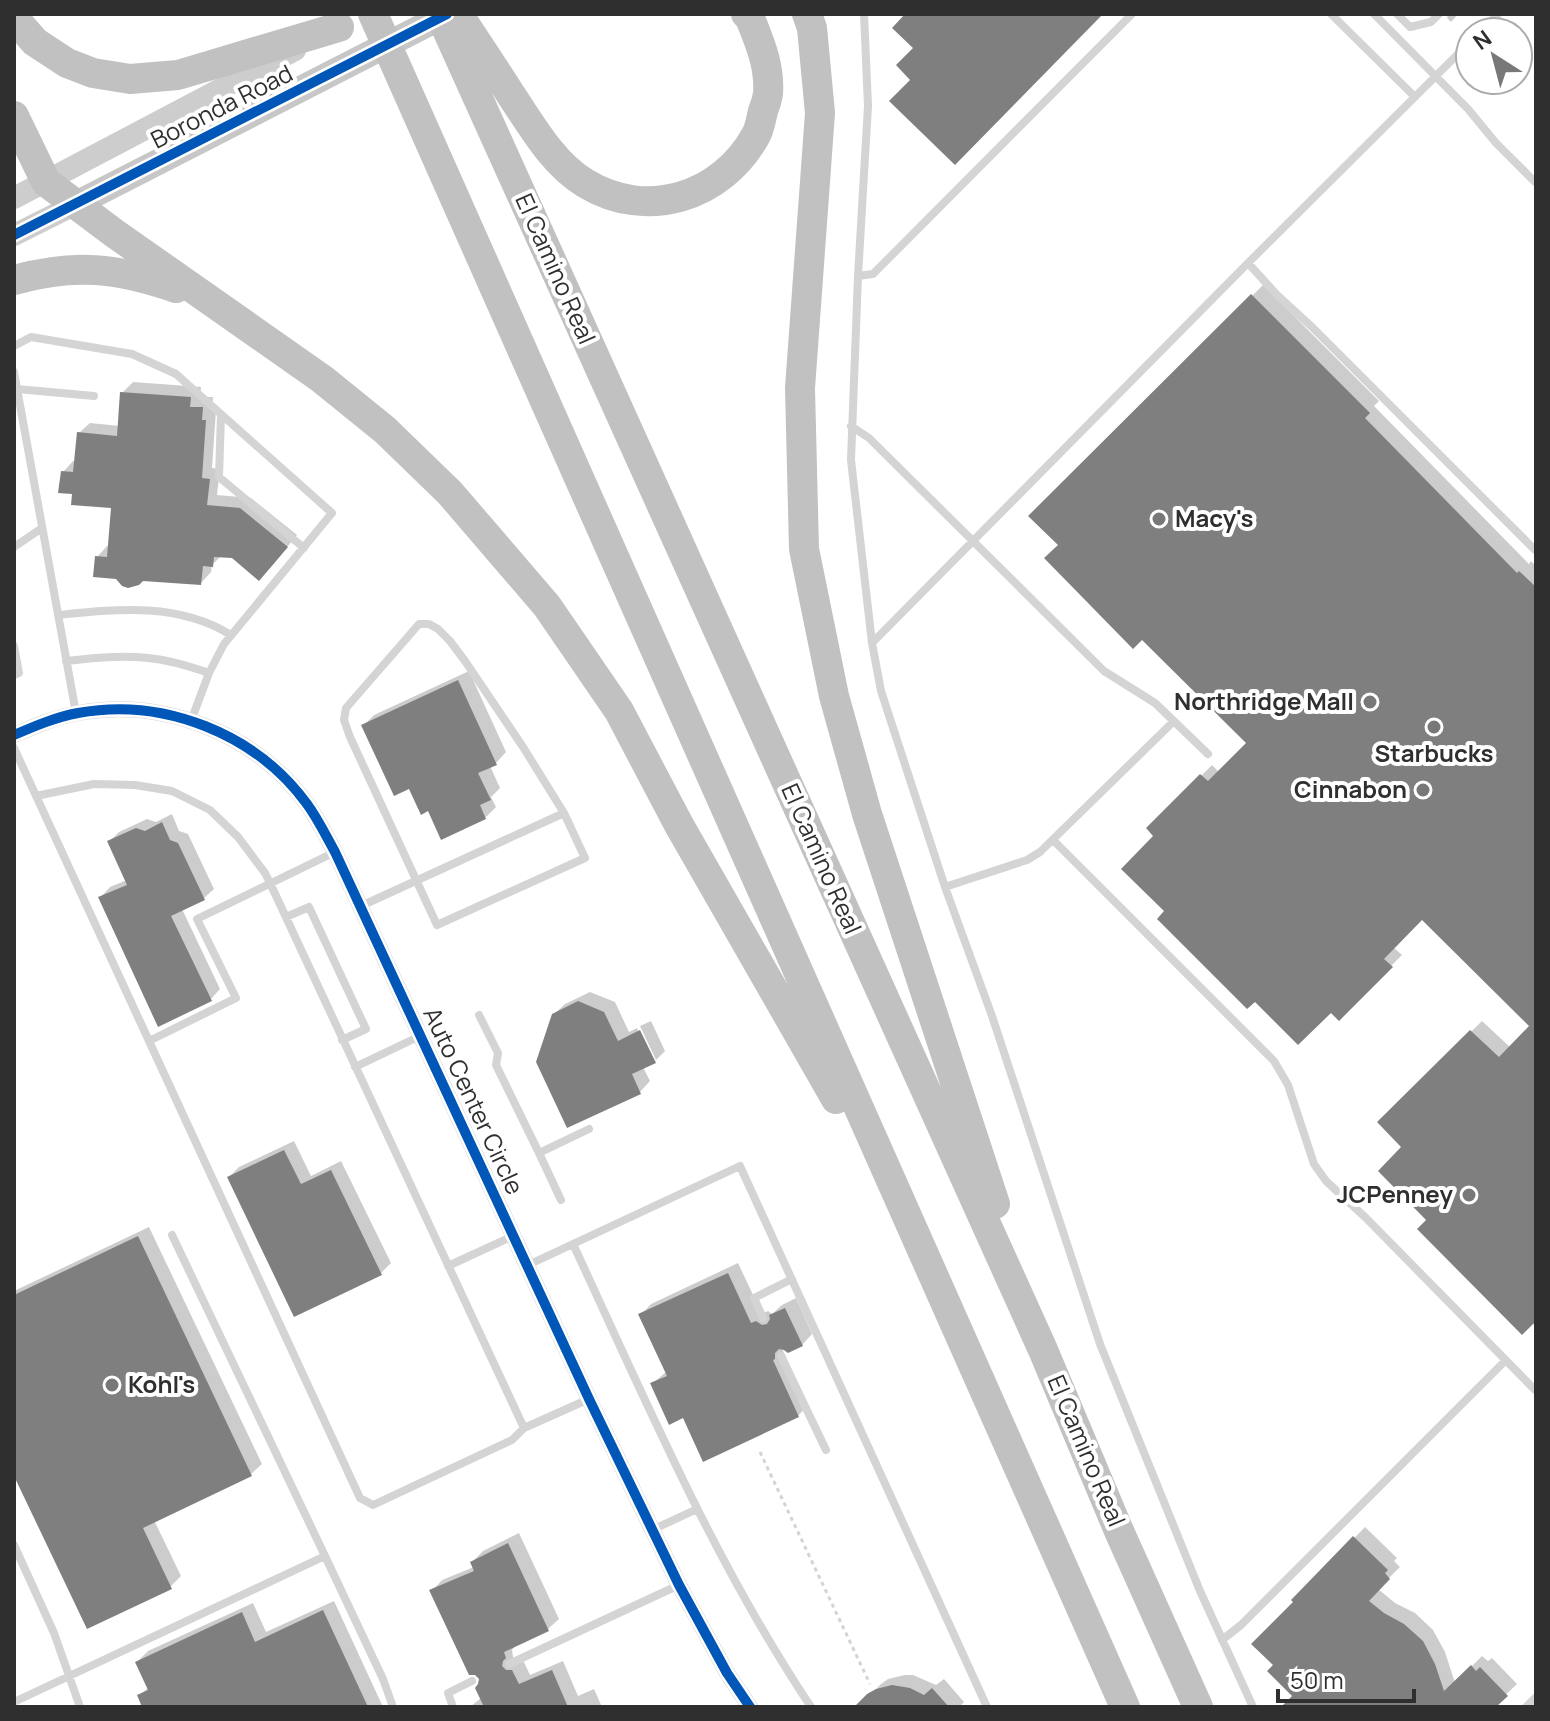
<svg xmlns="http://www.w3.org/2000/svg" width="1550" height="1721" viewBox="0 0 1550 1721" font-family="Manrope,sans-serif">
<style>
.shadow{fill:#0003}
.building{fill:#7f7f7f}
.lines{fill:none;stroke-linecap:round;stroke-linejoin:round}
.path{stroke:#d4d4d4;stroke-width:3;stroke-dasharray:4 4;stroke-linecap:butt}
.service{stroke:#d4d4d4;stroke-width:8}
.minor{stroke:#d4d4d4;stroke-width:16}
.secondary{stroke:#cdcdcd;stroke-width:22}
.primary{stroke:#c7c7c7;stroke-width:26}
.motorway{stroke:#c1c1c1;stroke-width:30}
.cycleway-casing{stroke:#fff;stroke-width:15}
.cycleway{stroke:#0057b8;stroke-width:10}
.poi-dot{fill:#787878;stroke:#fff;stroke-width:3}
.labels{text-anchor:middle;stroke-width:8;stroke-linejoin:round;paint-order:stroke}
.street-label{font-size:24px;fill:#2f2f2f;stroke:#fff}
.poi-label{font-size:24px;font-weight:bold;fill:#2f2f2f;stroke:#fff;text-anchor:end}
</style>
<rect width="100%" height="100%" fill="#fff"/>
<path class="shadow" d="M1448,14H1458L1451,22L1447,18Z
M1263,285L1379,401L1374,406L1529,564L1531,561L1536,566V1327L1429,1220L1404,1147L1380,1122L1482,1021L1511,1048L1532,1026L1422,918L1393,947L1402,955L1339,1018L1167,911L1156,836L1149,828L1212,765L1219,772L1249,743L1060,544L1031,516Z
M133,382L201,387L200,397H213L212,410H216L212,468L220,469L217,495L251,498L297,535L270,568L233,556H221L212,565L211,572L201,583L97,557L107,546L110,547L113,506L75,492L63,472L73,461L76,462L79,433L90,423L120,426L122,393Z
M469,671L506,752L496,763L490,766L500,788L491,797L496,807L485,818L429,809L364,725L374,715Z
M172,814L179,831L188,834L214,889L204,898L182,909L220,989L211,999L101,897L110,887L127,880L109,842L119,832L147,819L156,822Z
M590,992L615,1002L629,1032L637,1028L652,1060H656L643,1067L650,1081L640,1092L553,1015L565,1004Z
M651,1021L665,1051L656,1060L640,1026Z
M294,1141L311,1176L341,1161L391,1263L381,1273L229,1177L239,1167Z
M149,1227L262,1464L251,1474L154,1520L181,1576L170,1587L14,1471V1291Z
M738,1263L762,1314L768,1311L772,1314L782,1305L796,1298L812,1334L802,1345L780,1344L808,1405L798,1416L652,1384L667,1371L641,1315L651,1304Z
M1365,1527L1397,1558L1394,1561L1400,1567L1378,1589L1395,1603L1415,1613L1433,1630L1445,1652L1455,1683L1482,1656L1488,1661L1492,1658L1517,1684L1493,1707H1295V1696L1276,1665L1296,1602L1294,1600Z
M519,1533L559,1619L548,1629L516,1645L512,1650L513,1657L519,1661L523,1660L530,1675L563,1661L578,1696L594,1689L602,1707H470L481,1698V1678L432,1591L442,1580L474,1567L472,1562L483,1551Z
M334,1601L383,1707H145L139,1696L149,1687L137,1662L148,1651L253,1603L266,1632Z
M905,1675H913L936,1685L944,1679L964,1702L959,1707H859L881,1684L888,1679Z"/>
<path class="building" d="M905,14H1103L955,165L889,101L910,80L896,65L913,48L892,28Z
M1251,294L1370,413L1365,418L1517,573L1519,571L1536,587V1321L1522,1335L1417,1229L1426,1220L1378,1171L1401,1147L1377,1122L1470,1030L1499,1057L1529,1026L1422,920L1384,959L1393,967L1339,1021L1331,1013L1298,1045L1255,1002L1247,1009L1157,919L1164,911L1121,869L1153,836L1146,828L1200,774L1208,781L1246,743L1142,640L1133,649L1044,558L1058,545L1028,516Z
M120,392L191,397L190,407H203L202,420H206L202,478L210,479L207,505L240,508L288,547L259,581L232,558L214,557L213,567L203,566L201,585L143,581L139,585L128,588L122,586L116,579L93,577L95,556L107,557L111,508L71,505L72,494L58,493L61,471L73,472L77,432L117,436Z
M458,680L497,765L478,773L491,800L480,805L486,819L441,840L428,811L421,815L409,789L394,796L361,725Z
M162,822L170,840L178,843L205,900L171,916L212,1001L158,1027L98,897L127,885L107,841L136,828L145,831Z
M578,1001L604,1012L618,1041L640,1030L656,1063L632,1074L641,1094L567,1128L536,1062L552,1014Z
M284,1150L301,1184L331,1170L382,1275L294,1317L227,1177Z
M138,1236L252,1476L143,1528L172,1589L87,1629L14,1476V1295Z
M728,1273L751,1323L756,1321L762,1325L767,1324L770,1319L769,1315L785,1308L803,1346L788,1353L784,1350L779,1349L775,1353V1359L773,1360L799,1417L703,1462L683,1418L669,1425L650,1383L667,1376L638,1314Z
M1353,1536L1388,1570L1385,1573L1390,1579L1369,1601L1384,1613L1404,1624L1423,1641L1435,1664L1444,1691L1471,1665L1476,1671L1480,1667L1508,1696L1496,1707H1281L1292,1696L1267,1671L1273,1665L1251,1644L1293,1602L1291,1600Z
M508,1543L549,1631L504,1652L506,1658L503,1661L502,1666L506,1670H512L519,1684L552,1670L568,1707H484L475,1688L478,1684L479,1679L475,1675H469L429,1590L474,1571L470,1562Z
M323,1610L368,1707H142L137,1695L148,1690L135,1662L242,1612L255,1642Z
M892,1685L910,1688L924,1695L932,1688L949,1707H854L867,1694L876,1689Z"/>
<g class="lines">
<path class="path" d="M760,1452L870,1684"/>
<path class="service" d="M864,14L868,106L858,276L851,460L872,643L881,691L945,887L992,1016L1100,1344L1200,1591L1253,1707
M1331,14L1415,97
M1374,14L1468,109L1496,143L1536,183
M1397,14L1410,27L1431,22L1439,14
M1480,32L1498,14
M1248,263L1277,295L1312,327L1536,551
M858,276L873,274L1132,14
M14,346L31,337L132,354L176,374L332,513L224,644L209,673L191,721
M14,372L76,713
M17,389L94,396
M221,415L219,477L304,548
M851,426L869,438L1104,671L1155,703L1208,754
M14,547L42,528
M58,615C117,609 178,602 231,635
M419,624H429L438,629L450,641L465,661L523,747L564,813L585,858L437,925L350,737L344,720L346,708Z
M872,643L1248,263L1470,42
M14,646L19,673L14,675
M66,661C93,658 121,655 148,658C169,660 189,666 209,673
M14,748L149,1041L236,998L197,919L335,852
M36,796L94,784L135,785L172,791L210,810L238,837L265,873L270,883L524,1428L589,1399
M1053,840L1274,1061L1288,1085L1314,1164L1326,1181L1366,1218L1536,1391
M945,887L1027,860L1040,852L1174,721
M361,906L564,813
M286,917L309,907L366,1029L342,1040
M479,1015L498,1053L496,1065L539,1153
M149,1041L360,1498L373,1505L512,1440L524,1428
M355,1067L420,1036
M561,1200L539,1153L589,1129
M172,1235L325,1556
M573,1244C646,1401 714,1562 811,1707
M528,1265L740,1166L987,1707
M448,1266L513,1236
M763,1318L754,1298L792,1279
M781,1356L826,1450
M652,1530L697,1509
M14,1545L54,1633L80,1707
M1222,1640L1241,1625L1505,1361
M509,1664L679,1585
M14,1702L325,1556L383,1679L393,1707
M453,1707L448,1693L472,1681
M1526,1707L1536,1697"/>
<path class="minor" d="M14,735C35,726 56,717 78,713C164,697 256,734 307,804C318,819 326,836 335,852L589,1399L679,1585L727,1673L750,1707"/>
<path class="secondary" d="M14,198L295,50
M14,235L76,204"/>
<path class="primary" d="M76,204L447,14"/>
<path class="motorway" d="M373,14L1125,1707
M440,14L1043,1350L1119,1531L1198,1707
M458,14C476,41 494,68 511,95C532,126 553,164 585,183C647,221 722,197 756,135C760,128 761,119 763,111C765,106 767,100 768,94C770,66 760,43 750,18L746,14
M807,14L812,28L820,113L800,388L804,549L834,696L867,814L995,1204
M14,18L35,42L67,63L93,73L130,79L178,75L339,27
M14,116L46,182L114,233L322,379L385,430L450,493L547,606L619,711L679,825L836,1099
M14,280C75,263 117,268 176,288"/>
<defs>
<path id="cycleway" d="M14,235L447,14
M14,735C35,726 56,717 78,713C164,697 256,734 307,804C318,819 326,836 335,852L589,1399L679,1585L727,1673L750,1707"/>
</defs>
<use href="#cycleway" class="cycleway-casing"/>
<use href="#cycleway" class="cycleway"/>
</g>
<g class="poi-dot">
<circle cx="1159" cy="519" r="8"/>
<circle cx="1370" cy="702" r="8"/>
<circle cx="1434" cy="727" r="8"/>
<circle cx="1423" cy="790" r="8"/>
<circle cx="1469" cy="1195" r="8"/>
<circle cx="112" cy="1385" r="8"/>
</g>
<g class="labels">
<g class="street-label">
<text transform="translate(222 107) rotate(-27)" y="8">Boronda Road</text>
<text transform="translate(555 269) rotate(66)" y="8">El Camino Real</text>
<text transform="translate(821 859) rotate(66)" y="8">El Camino Real</text>
<text transform="translate(473 1101) rotate(65)" y="8">Auto Center Circle</text>
<text transform="translate(1086 1451) rotate(67)" y="8">El Camino Real</text>
</g>
<g class="poi-label">
<text x="1175" y="527" text-anchor="start">Macy's</text>
<text x="1354" y="710">Northridge Mall</text>
<text x="1434" y="762" text-anchor="middle">Starbucks</text>
<text x="1407" y="798">Cinnabon</text>
<text x="1453" y="1203">JCPenney</text>
<text x="128" y="1393" text-anchor="start">Kohl's</text>
</g>
</g>
<rect width="1550" height="1721" fill="none" stroke="#2f2f2f" stroke-width="32"/>
<g transform="translate(1494 56) rotate(324)"><circle r="38" fill="#ffffff" stroke="#acacac" stroke-width="2"/>
<path d="M0-6L14 30L0 20L-14 30Z" fill="#787878"/>
<text y="-12" font-size="22" font-weight="bold" text-anchor="middle" fill="#2f2f2f">N</text>
</g>
<path d="M1278 1689v12h136v-12" fill="none" stroke="#2f2f2f" stroke-width="4"/>
<text x="1290" y="1689" font-size="24" fill="#2f2f2f" stroke="#ffffff" stroke-width="6" paint-order="stroke">50 m</text>
</svg>
